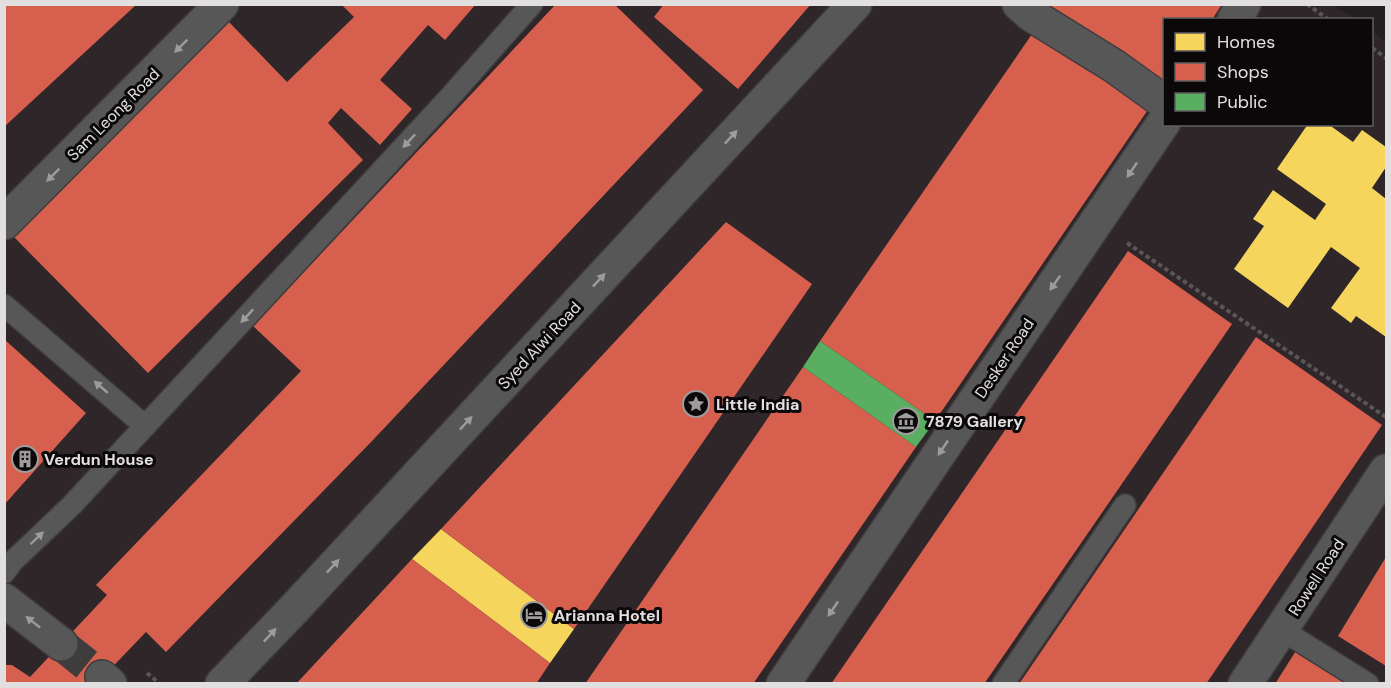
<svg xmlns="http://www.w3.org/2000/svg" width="1391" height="688" viewBox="0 0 1391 688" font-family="'DM Sans',sans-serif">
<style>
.built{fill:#2f2629}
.homes{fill:#f6d55c}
.shops{fill:#d6604d}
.public{fill:#5aae61}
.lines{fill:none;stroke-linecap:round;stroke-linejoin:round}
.minor-tunnel{stroke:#3e3c3d;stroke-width:33;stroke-dasharray:33 16;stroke-linecap:butt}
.service-casing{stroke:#3e3c3d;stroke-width:24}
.minor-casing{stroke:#3e3c3d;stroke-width:36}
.tertiary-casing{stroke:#3e3c3d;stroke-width:36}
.path{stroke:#585657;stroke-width:4;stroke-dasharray:4.5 3;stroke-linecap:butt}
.service{stroke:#585757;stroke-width:21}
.minor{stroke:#585757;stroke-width:33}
.tertiary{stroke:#585757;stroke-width:33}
.oneway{fill:#9d9b9c}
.labels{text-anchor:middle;stroke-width:6;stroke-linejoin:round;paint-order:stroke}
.street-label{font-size:16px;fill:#e2dfe0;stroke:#0a0809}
.poi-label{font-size:16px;font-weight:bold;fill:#e2dfe0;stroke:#0a0809;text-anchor:start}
</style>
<rect width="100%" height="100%" fill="#211f20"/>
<path class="built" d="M4,5H1333L1355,19L1164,20V124H1372V31L1386,42V683H5Z"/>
<path class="homes" d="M1308,124H1328L1353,142L1362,130L1386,147V167L1372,188L1386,199V337L1356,316L1351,323L1331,308L1360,268L1331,247L1288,308L1234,269L1264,226L1253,219L1273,190L1315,220L1326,204L1277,169Z
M441,529L574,629L550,663L412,559Z"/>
<path class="shops" d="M4,4H137L4,127Z
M341,4H476L445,40L428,25L380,80L412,109L380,145L341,108L328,123L363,160L148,373L13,236L229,22L287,82L354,17Z
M556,4H614L703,90L373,440L166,652L146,632L96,684H4V665H12L30,677L107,595L96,585L301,371L253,326Z
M664,4H811L738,89L654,17Z
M1045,4H1222L1212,20H1164V85Z
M1039,24L1152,104L935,421L820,341Z
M726,222L812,284L574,629L441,529Z
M1128,251L1232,324L984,684H831Z
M1256,337L1382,425L1223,659L1206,684H1019Z
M4,339L86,413L4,505Z
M803,367L916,447L753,684H585Z
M1386,557V666L1338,636Z
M412,559L550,663L536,684H296Z
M1299,646L1356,684H1275Z"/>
<path class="public" d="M820,341L935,421L916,447L803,367Z"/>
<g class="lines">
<path class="minor-tunnel" d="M61,644L102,677"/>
<defs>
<path id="service" d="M4,305L145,426
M4,573L12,562L72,505L449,98L532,4
M1282,630L1368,684
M1003,684L1125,505"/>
<path id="minor" d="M1019,4L1030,14L1114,66L1164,102
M1234,20L1244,4
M4,223L222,4
M4,600L61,644
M102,677L110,684
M783,684L1164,122
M1245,684L1386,471"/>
<path id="tertiary" d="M222,684L294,609L855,4"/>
</defs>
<use href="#service" class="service-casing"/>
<use href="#minor" class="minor-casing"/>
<use href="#tertiary" class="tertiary-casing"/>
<path class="path" d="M1307,4L1329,20
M1372,48L1386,58
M1127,243L1386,417
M147,673L160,684"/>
<use href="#service" class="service"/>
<use href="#minor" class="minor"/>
<use href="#tertiary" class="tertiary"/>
</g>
<defs><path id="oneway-solid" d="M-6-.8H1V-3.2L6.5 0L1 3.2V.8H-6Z" transform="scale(1.5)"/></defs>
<g class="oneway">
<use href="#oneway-solid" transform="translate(181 46) rotate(135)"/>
<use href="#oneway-solid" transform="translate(731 137) rotate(-47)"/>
<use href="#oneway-solid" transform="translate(409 141) rotate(133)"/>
<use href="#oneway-solid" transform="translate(1132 170) rotate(124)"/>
<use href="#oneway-solid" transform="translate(53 175) rotate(135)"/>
<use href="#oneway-solid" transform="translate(599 280) rotate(-47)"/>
<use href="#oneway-solid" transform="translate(1055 283) rotate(125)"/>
<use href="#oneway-solid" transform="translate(247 316) rotate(133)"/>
<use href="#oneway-solid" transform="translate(101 387) rotate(-139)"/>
<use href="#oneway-solid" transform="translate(466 423) rotate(-47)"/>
<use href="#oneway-solid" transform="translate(943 448) rotate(124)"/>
<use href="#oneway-solid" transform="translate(37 538) rotate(-44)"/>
<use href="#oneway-solid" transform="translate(333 566) rotate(-47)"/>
<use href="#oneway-solid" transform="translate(833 609) rotate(124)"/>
<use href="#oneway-solid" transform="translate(33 622) rotate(-142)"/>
<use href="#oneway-solid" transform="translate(270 635) rotate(-47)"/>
</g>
<defs>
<symbol id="sight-ring" viewBox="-11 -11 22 22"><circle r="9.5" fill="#0a0809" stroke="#9e9c9d" stroke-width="1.5"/><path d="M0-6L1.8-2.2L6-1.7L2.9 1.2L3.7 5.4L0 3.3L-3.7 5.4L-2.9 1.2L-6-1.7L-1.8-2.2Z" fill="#9e9c9d"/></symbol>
<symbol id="museum-ring" viewBox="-11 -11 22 22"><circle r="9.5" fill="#0a0809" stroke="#9e9c9d" stroke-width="1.5"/><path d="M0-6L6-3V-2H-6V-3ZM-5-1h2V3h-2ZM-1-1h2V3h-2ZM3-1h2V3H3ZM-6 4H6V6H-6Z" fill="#9e9c9d"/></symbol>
<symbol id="building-ring" viewBox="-11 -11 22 22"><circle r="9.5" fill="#0a0809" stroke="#9e9c9d" stroke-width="1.5"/><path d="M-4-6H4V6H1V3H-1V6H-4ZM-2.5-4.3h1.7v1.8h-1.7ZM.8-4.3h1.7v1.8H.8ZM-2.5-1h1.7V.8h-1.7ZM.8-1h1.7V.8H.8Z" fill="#9e9c9d"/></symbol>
<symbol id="hotel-ring" viewBox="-11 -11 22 22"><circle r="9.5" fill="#0a0809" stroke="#9e9c9d" stroke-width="1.5"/><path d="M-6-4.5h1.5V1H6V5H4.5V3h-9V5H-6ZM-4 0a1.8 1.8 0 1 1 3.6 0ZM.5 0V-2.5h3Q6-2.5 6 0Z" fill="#9e9c9d"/></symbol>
</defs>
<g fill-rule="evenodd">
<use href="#sight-ring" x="681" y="389" width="30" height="30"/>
<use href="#museum-ring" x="891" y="406" width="30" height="30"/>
<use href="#building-ring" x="10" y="444" width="30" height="30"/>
<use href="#hotel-ring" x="519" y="600" width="30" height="30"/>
</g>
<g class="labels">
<g class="street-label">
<text transform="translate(113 114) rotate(-45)" y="6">Sam Leong Road</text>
<text transform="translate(539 345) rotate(-47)" y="6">Syed Alwi Road</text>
<text transform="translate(1004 358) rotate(-56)" y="6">Desker Road</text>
<text transform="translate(1316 577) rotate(-57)" y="6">Rowell Road</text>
</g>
<g class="poi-label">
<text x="716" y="410">Little India</text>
<text x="926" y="427">7879 Gallery</text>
<text x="44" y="465">Verdun House</text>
<text x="554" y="621">Arianna Hotel</text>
</g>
</g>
<rect width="1391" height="688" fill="none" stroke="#e2dfe0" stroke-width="12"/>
<rect x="1163" y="18" width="210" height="108" fill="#0a0809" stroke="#605e5f" stroke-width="1.5"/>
<rect x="1175" y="33" width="30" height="18" fill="#f6d55c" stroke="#605e5f" stroke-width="1.5"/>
<text x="1217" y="48" font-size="18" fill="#e2dfe0">Homes</text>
<rect x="1175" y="63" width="30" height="18" fill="#d6604d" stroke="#605e5f" stroke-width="1.5"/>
<text x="1217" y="78" font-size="18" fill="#e2dfe0">Shops</text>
<rect x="1175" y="93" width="30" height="18" fill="#5aae61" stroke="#605e5f" stroke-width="1.5"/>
<text x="1217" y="108" font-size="18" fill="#e2dfe0">Public</text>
</svg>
